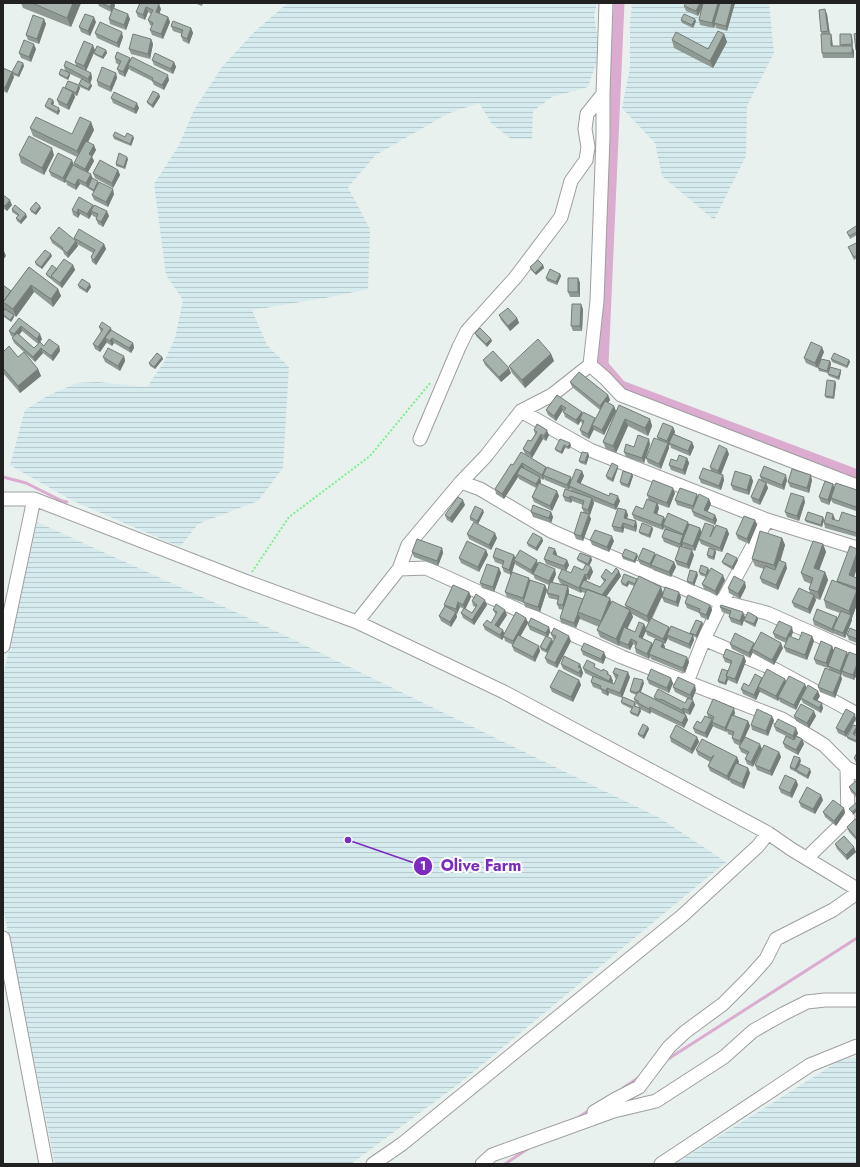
<svg xmlns="http://www.w3.org/2000/svg" width="860" height="1167" viewBox="0 0 860 1167" font-family="Jost,sans-serif">
<style>
.farmland{fill:url(#farmland-rules)}
.lines{fill:none;stroke-linecap:round;stroke-linejoin:round}
.stream{stroke:#dbaccf;stroke-width:3}
.canal{stroke:#dbaccf;stroke-width:11}
.minor-casing{stroke:#9e9e9e;stroke-width:15}
.path{stroke:#7af18a;stroke-width:2;stroke-dasharray:2 2;stroke-linecap:butt}
.minor{stroke:#fff;stroke-width:13}
.wall{fill:#909a95;fill-rule:evenodd}
.shaded-wall{fill:#757d79}
.building{fill:#a7b3ad;stroke:#757d79}
.leader{fill:none;stroke:#7b2cbf;stroke-width:1.5}
.callout-dot{fill:#7b2cbf;stroke:#fff;stroke-width:1.5}
.mark-label{font-size:12px;text-anchor:middle;font-weight:bold;fill:#fff}
.callout-label{font-size:16px;text-anchor:middle;font-weight:bold;fill:#7b2cbf;stroke:#fff;stroke-width:4;stroke-linejoin:round;paint-order:stroke}
</style>
<defs>
<pattern id="farmland-rules" width="6" height="5" patternUnits="userSpaceOnUse"><rect width="6" height="5" fill="#d6ebee"/><path d="M0 2.5h6" fill="none" stroke="#b7c9cc"/></pattern>
</defs>
<rect width="100%" height="100%" fill="#e9f1ee"/>
<path class="farmland" d="M288,3H597L594,15L600,52L588,87L552,97L533,111L532,139H511L492,124L479,103L447,114L376,155L348,187L370,229L368,289L331,297L252,310L267,345L289,367L283,468L258,501L198,524L180,547L71,500L10,465L25,410L49,395L77,383L98,382L147,387L164,362L175,338L183,300L166,275L154,184L179,145L194,110L222,67L255,31Z
M632,3H769L774,53L747,106L746,156L714,220L662,176L655,143L622,108L630,67V23Z
M37,522L253,620L660,818L726,862L460,1083L351,1164H55L3,908V677Z
M844,1058H857V1164H675Z"/>
<g class="lines">
<path class="stream" d="M3,477L26,483L62,501L67,502
M665,1061L857,938
M623,1088L638,1078
M576,1119L591,1109
M505,1164L532,1146"/>
<path class="canal" d="M619,3L603,365L621,386L857,475"/>
<defs>
<path id="minor" d="M590,365L605,378L621,395L857,486
M521,411L590,450L767,520L857,548
M420,439L459,347L467,331L515,278L561,217L571,181L586,160L588,147L585,129L587,114L603,94L606,3
M461,482L480,489L551,531L704,597L767,613L857,653
M3,499H34L245,581L357,622L504,692L768,833L791,849L857,889
M399,569L426,568L622,657L782,719L824,745L847,768L857,773
M357,622L399,569L408,545L461,482L486,456L521,411L552,395L590,365L597,301L603,137V94
M704,639L776,670L857,714
M3,646L34,499
M687,682L704,639L722,602L767,520
M810,860L812,853L848,818L847,768
M3,938L46,1164
M594,1112L614,1100L639,1087L669,1047L685,1032L723,1004L749,978L766,959L776,939L833,910L857,893
M373,1164L402,1144L682,916L758,846L768,833
M482,1164L492,1155L614,1111L656,1101L724,1057L753,1031L783,1014L807,1002L825,1000H857
M661,1164L810,1065L857,1046"/>
</defs>
<use href="#minor" class="minor-casing"/>
<path class="path" d="M252,572L289,517L370,456L431,382"/>
<use href="#minor" class="minor"/>
</g>
<path class="wall" d="M21,3H81L71,27L23,8Z
M98,3H114L115,6L114,8L130,19L126,30L110,24L109,19L111,12L99,6Z
M140,3L161,9L159,14L168,17L170,22L163,39L152,35L150,30L152,26L150,25L148,20L151,14L148,12L145,20L138,17L136,12Z
M194,3H203L202,6Z
M686,3H702L703,6L698,16L686,11L684,6Z
M735,3L727,31L716,28L715,24L714,28L700,25L699,20Z
M827,14L830,34H831L832,39L833,46H841L840,45L851,34L852,36L853,47H852L854,51V58H823L822,53V34L821,32Z
M44,19L46,24L39,44L28,40L26,35Z
M681,20L696,21L693,28L682,23Z
M96,22L90,36L81,32L79,27Z
M171,26L191,28L193,33L189,44L183,41L181,36L182,34L173,31Z
M95,33L123,37L119,48L97,38Z
M724,34L727,42L713,68L674,48L672,40L708,49Z
M151,39L153,44L150,59L131,54L129,49Z
M36,49L31,62L21,58L19,53Z
M95,50H106L107,53L103,59L95,55L94,53L86,71L91,73L92,78L90,83L92,86L89,91L80,87L79,84L81,79L70,74V75L68,80L60,76L59,74L65,71L64,66H76L75,62Z
M115,58L130,60L169,80L164,90L154,85L152,81L130,70L129,68L125,77L119,74L117,69L119,65L116,63Z
M152,60L174,62L176,67L173,74L154,65Z
M23,63L24,66L19,77L13,75L14,77L7,93L3,91V68L12,72Z
M116,73L117,78L111,92L98,86L97,81Z
M79,85L80,88L77,96L74,95L75,97L69,110L59,105L57,100L65,88Z
M159,94L160,97L153,108L148,104L147,102Z
M111,98L139,108L136,114L113,103Z
M53,100L54,103L53,105L60,111L58,115L46,108L45,106Z
M91,122L94,130L88,142L96,150L92,157L94,161L88,172L92,178L114,194L108,207L94,200L92,195L94,192L89,189L88,188L80,184L76,190L67,185L66,181L65,183L51,176L49,171L73,165H74V163L77,157L33,136L30,128L72,134Z
M113,136L125,137L134,138L131,146L114,139Z
M19,155H54L44,175L21,163Z
M128,159L125,169L116,166V164Z
M118,170L120,175L113,188L95,178L93,173Z
M3,195L12,205L7,211L3,208Z
M93,206L109,216L103,227L98,224L96,219L97,218L93,216L92,214L89,219L80,214L78,218L73,215L72,210Z
M41,208L36,215L31,212L30,209Z
M12,209L27,217L21,224L17,221L16,218L18,216L12,212Z
M857,228V235L850,239L847,232Z
M50,238L74,239V238L104,244L106,249L96,265L92,262L91,257L93,253L77,244L78,246L68,258L64,254L63,251L52,243Z
M857,245V258L854,260L848,247Z
M52,256L42,269L36,265L35,262Z
M73,265L75,270L62,288L53,281L52,280L47,276L46,274L57,269Z
M543,265L544,268L536,275L531,270L530,267Z
M29,267L58,289L61,296L53,307L34,292L16,317L10,312L14,317L11,322L3,316V285L11,291Z
M560,274L561,276L557,285L547,281L546,278Z
M578,278L580,283V297H570L568,292Z
M78,285L91,287L87,293L79,288Z
M583,309L582,331H573L571,326Z
M499,315L517,318L519,323L510,331L501,320Z
M19,318L42,339L40,342L44,346H59L60,351L53,361L43,353L35,362L24,352L38,369L41,376L20,393L3,373V352L18,357L24,352L14,343L12,338L13,337L11,336L9,331ZM22,331L38,344L34,348L19,335Z
M99,327L111,330L133,343L134,348L131,353L114,343L112,346L107,343V342L100,352L95,349L93,344L101,332Z
M475,333L491,339L492,341L487,347L476,336Z
M824,352L821,359L830,361L831,364L828,373L819,371L818,368L820,360L817,368L806,363L804,358Z
M551,354L554,361L525,388L512,373L509,366Z
M124,356L125,361L120,371L105,362L103,357Z
M162,357L163,359L155,369L150,366L149,363Z
M831,359L849,360L850,362L847,368L832,362Z
M483,360L511,373L501,382L485,365Z
M841,372L839,380L829,376L828,374Z
M835,381L836,384L834,399L826,398L825,396Z
M570,382L608,395L610,400L608,403L616,411L604,435L594,430V429L589,439L582,435L580,430L583,424H582L581,421L578,425L565,417L563,410L556,421L548,415L546,410L557,395L582,414L595,418L596,419L600,410L572,387Z
M619,405L650,419L652,426L648,436L628,426L616,453L606,449L603,442Z
M673,427L675,432L674,434L692,442L694,447L690,456L671,448L670,444L669,446V448L661,469L648,463L646,458L658,439L657,437Z
M534,430L549,435L546,441L543,439L532,458L525,454L523,449L531,441L535,434Z
M570,443L571,446L569,449L565,448L562,454L556,451L555,449Z
M650,444L644,463L626,457L624,452L634,447Z
M521,452L546,467V468L572,480L582,471L584,476L580,484L620,501L616,510L593,501L594,503L590,515H589L591,519L583,541L576,539L574,534L584,513L582,508L583,505L572,501L571,503L565,501L563,496L571,491L570,488L569,490L545,480L544,478L543,480L540,478L541,482L540,484L559,496L552,511L534,502L532,497L536,488L519,479L518,477L504,499L496,494L495,489L513,465Z
M588,453L589,456L586,465L580,463L579,461Z
M729,454L721,475H723L724,480L721,490L701,483L699,478L711,471L710,467Z
M687,458L689,463L685,475L671,470L669,465L677,461Z
M618,466V468L613,482L607,479L606,476Z
M632,474L633,476L629,488L621,485L620,482Z
M751,476L753,481L749,495L733,490L731,485Z
M760,476L787,480L784,490L766,483L768,488L760,505L753,502L751,497L761,480Z
M812,480L809,493L790,487L788,482Z
M834,488L857,490V516L856,511L833,503L831,500L829,505L821,502L819,497Z
M675,493L669,508L658,504L659,508L657,514L664,517L665,520L689,524L700,528L701,532L714,526V527L727,529L729,534L722,552L715,550L716,552L714,560L708,558L707,555L713,549L701,544L699,540L695,551L684,547L683,545L682,547L694,555L689,569L677,565L675,560L679,548L664,542L662,537L665,530L664,527L663,530L634,519L632,514L643,509L649,500L647,495Z
M698,497L709,499L711,504L707,512L715,515L717,520L715,525L694,516L692,511L693,510L677,505L675,500Z
M805,502L799,521L787,517L785,512Z
M465,505L452,523L447,520L445,515Z
M626,510L628,515L627,518L636,521L637,526L636,532L624,528L623,533L614,531L612,526Z
M484,512L478,524L470,520V517Z
M531,512H551L553,517L551,523L533,517Z
M823,517L824,520L822,527L806,522L805,520Z
M857,517V537L825,528L824,523L835,519V520L839,521Z
M755,520L757,525L749,544L738,539L736,534Z
M652,527L653,529L650,538L640,534L639,532Z
M467,534L497,538L491,550L469,539Z
M542,538L543,541L537,551L528,546L527,543Z
M782,538L785,545L780,561L787,568L778,590L762,583L760,578L764,569L755,566L752,559Z
M590,540L614,541L609,552L592,545Z
M823,544L826,552L819,570L825,572L828,580L820,600L815,598L816,600L810,614L794,607L792,602L810,593L809,589L811,584L804,581L801,573Z
M442,548L443,553L438,566L414,557L412,552Z
M857,549V568L854,577L857,578V605L852,618V620L845,638L835,634L834,633V634L814,625L813,620L837,617V619L840,613L826,608L824,600L837,582V581Z
M486,550L488,555L479,572L461,563L459,558Z
M557,554V556L567,560L569,565L566,571L571,573L583,570L586,565L578,561L577,559L591,557L592,560L589,566L591,567L593,572L589,580L587,579L586,581L600,587L604,582L601,577L612,574L621,576L606,597L610,598L611,602L626,607L625,605L634,586L629,584L627,587L622,585L621,582L637,579L661,587L663,593L681,597L678,607L664,602L662,597L652,619L669,627L670,629L691,634L690,633L702,622L703,624L697,638L693,636L694,640L690,649L669,640L668,638L665,644L663,643L665,647L664,648L689,662L685,673L651,659L650,656L649,659L636,653L635,648L636,646L633,644L630,650L620,646V644L619,646L600,637L597,630L599,627L580,619V618L576,628L561,623L560,618L563,610L559,609L557,604L558,600L549,598L547,593L549,585L535,579L533,574V575L516,565L515,563L512,572L530,580L545,585L547,590L540,612L525,607L524,603L507,597L505,592L511,575L504,572L502,567L503,565L495,562L493,557L514,555L515,558L538,564L556,574L552,583L565,586L560,583L558,578L562,570L546,564L544,559ZM568,587L581,593L582,591V592L585,593L583,599L569,594V591ZM632,614L649,623L646,628L644,624L635,632L627,628L633,617ZM646,631L647,635L656,639L653,645L652,643L642,638Z
M655,555L674,562L676,567L671,577L653,570L652,568V569L640,564L638,559Z
M622,556H638L635,563L623,559Z
M738,560L733,570L723,564L722,562Z
M499,568L501,573L494,592L482,588L480,583Z
M709,570L708,573L725,580L717,596L704,589L702,584L706,577L700,575L699,572Z
M698,575L694,586L688,583L687,581Z
M746,587L740,599L729,593L728,588Z
M469,592L471,597L465,609L472,613L476,607L473,606L472,601L487,605L474,625L463,618L461,613L464,609L460,607L457,614H456L457,617L451,627L441,621L439,616L445,606L444,605Z
M685,603L710,605L712,610L708,620L701,617L699,613L687,608Z
M721,605L745,617H757L758,619L755,627L745,622L744,620L742,626L731,622L729,617L730,615L722,612L720,607Z
M493,610L507,615L499,627L504,633L526,618L528,623L520,636L540,651L535,662L514,651L512,646L513,645L505,641L504,637L502,640L485,630L483,625L491,623L496,615Z
M528,625L549,627L550,632L548,637L552,639L553,642L547,653L541,650L540,647L546,637L530,630Z
M857,631V643L849,640L847,635Z
M793,632L791,637L799,640L812,636L814,641L807,660L786,652L784,647L786,643L775,638L773,633Z
M551,634L571,641L557,668L547,663L545,658L555,640L553,639Z
M730,644H755L783,648L774,665L754,654L753,652L750,658L732,649Z
M832,646L834,651L848,654L857,655V679L856,676L854,680L843,676L842,673L841,676L842,679L835,698L820,692L818,687L829,669L828,667V668L816,664L814,659Z
M581,650L606,657L603,664L583,655Z
M723,657L746,661L737,684L728,680L726,685L719,683L718,681L728,671L731,664L725,662Z
M561,664H580L583,673L581,678L563,669Z
M583,668L602,671L608,672L609,675L613,681L612,684H614L616,679L615,678L613,673L630,677L622,698L609,693L608,696L602,693L601,690L593,687L591,682L593,677L585,673Z
M762,678V679H785L786,682L806,689L820,696L817,701L823,708L821,713L803,703L801,699L796,710L780,702L779,699L778,701L760,692V691L756,700L743,694L741,689L749,686Z
M647,679L673,683L669,693L649,684Z
M579,680L581,685L573,702L552,692L550,687Z
M644,683L641,692L655,699L654,697L685,703L687,698L675,692L673,687L696,690L692,700L695,705L690,715L685,713L684,714L686,715L688,720L684,728L651,712L650,714L640,709L641,711L638,717L631,714L630,712L632,709L622,704L621,702H635L636,705L635,706L639,708L638,705L636,704L634,699L637,695L631,693L630,691Z
M707,713H735L734,715L748,721L750,726L745,737L753,767L747,764L745,759L747,755L741,752L739,747L740,746L734,743L732,738L733,736L728,734L727,731L726,732L714,727L713,726L707,738L695,733L693,728L701,723L708,717Z
M794,716H816L809,728L796,721Z
M856,719L846,737L838,733L836,728Z
M774,720L768,736L752,730L751,725Z
M774,726L798,733L797,736L802,739L804,744L798,755L785,748L783,743L786,736L776,731Z
M857,726V731L855,735L857,736V743L848,739L847,737Z
M648,727L649,729L644,739L639,736L638,734Z
M670,737H697L699,742L692,754L671,742Z
M696,750L737,757L739,762L738,763L748,768L750,773L744,789L731,783L729,780V781L710,771L708,766L710,762L698,755Z
M779,752L781,757L772,776L757,770L755,765Z
M857,753V764L856,763L854,758Z
M801,761L798,766L811,772L808,779L797,773L796,771V772L790,769V767Z
M796,780L798,785L792,798L781,793L779,788Z
M857,780V798L851,792L849,787Z
M823,800L815,814L801,807L799,802Z
M844,808L845,813L836,826L825,817L823,812Z
M857,821V841L849,832L847,827Z
M835,844L856,852L847,860L837,849Z"/>
<path class="shaded-wall" d="M73,3H81L71,27L67,18Z
M112,3H114L115,6L112,12L110,7Z
M700,3H702L703,6L698,16L696,11Z
M718,3H721L714,28L712,23Z
M732,3H735L727,31L726,26Z
M159,4L161,9L158,17L156,12Z
M146,7L148,12L145,20L143,15Z
M825,9L827,14L830,36L828,31Z
M128,14L130,19L126,30L124,25Z
M94,17L96,22L90,36L88,31Z
M168,17L170,22L163,39L161,34Z
M44,19L46,24L39,44L37,39Z
M695,19L696,21L693,28L692,25Z
M191,28L193,33L189,44L187,39Z
M122,32L123,37L119,48L117,43Z
M724,34L727,42L713,68L710,61Z
M831,34L832,39L833,51L831,46Z
M851,34L852,36L853,47L852,44Z
M151,39L153,44L150,59L148,54Z
M34,44L36,49L31,62L29,57Z
M93,45L95,50L86,71L84,66Z
M852,46L854,51V58L852,53Z
M106,50L107,53L103,59L102,57Z
M130,58L132,63L128,65L129,68L125,77L123,72Z
M174,62L176,67L173,74L171,69Z
M23,63L24,66L19,77L18,75Z
M12,72L14,77L7,93L5,88Z
M70,73V75L68,80L67,78Z
M91,73L92,78L90,84L88,79Z
M116,73L117,78L111,92L110,87Z
M168,75L169,80L164,90L162,85Z
M91,84L92,86L89,91L88,89Z
M79,85L80,88L77,96L76,93Z
M73,92L75,97L69,110L67,105Z
M159,94L160,97L153,108L152,105Z
M53,100L54,103L52,107L51,104Z
M137,103L139,108L136,114L134,109Z
M59,108L60,111L58,115L57,112Z
M91,122L94,130L80,158L77,151Z
M133,136L134,138L131,146L130,144Z
M94,145L96,150L92,157L94,161L87,174L85,169L89,154Z
M52,148L54,155L44,175L42,168Z
M127,157L128,159L125,169L124,167Z
M72,160L74,165L65,183L63,178Z
M118,170L120,175L113,188L112,183Z
M91,174L93,179L88,187V188L86,183Z
M78,179L80,184L76,190L75,185Z
M113,189L114,194L108,207L106,202Z
M10,200L12,205L7,211L5,206Z
M93,205L95,210L91,211L92,214L89,219L87,214Z
M40,206L41,208L36,215L35,213Z
M78,209L80,214L78,218L77,213Z
M107,211L109,216L103,227L101,222Z
M26,214L27,217L21,224L20,221Z
M76,241L78,246L68,258L67,253Z
M104,244L106,249L96,265L94,260Z
M4,251L6,256L3,260V252Z
M51,254L52,256L42,269L41,267Z
M73,265L75,270L62,288L60,283Z
M543,265L544,268L536,275L535,273Z
M560,274L561,276L557,285L556,282Z
M578,278L580,283V297L578,292Z
M90,284L91,287L87,293L86,290Z
M31,285L34,292L16,317L13,309Z
M58,289L61,296L53,307L51,299Z
M581,304L583,309L582,331L580,326Z
M3,305L5,310L3,313Z
M14,315V317L11,322L10,320Z
M517,318L519,323L510,331L508,326Z
M21,326L22,331L16,339L14,334Z
M111,328L112,333L105,338L107,342L100,352L98,347Z
M40,334L42,339L39,344L37,339Z
M112,338L114,343L112,346L110,341Z
M491,339L492,341L487,347L486,344Z
M133,343L134,348L131,353L129,348Z
M59,346L60,351L53,361L51,356Z
M822,347L824,352L817,368L815,363Z
M41,348L43,353L35,362L33,357Z
M551,354L554,361L525,388L522,380Z
M124,356L125,361L120,371L118,366Z
M162,357L163,359L155,369L154,367Z
M849,360L850,362L847,368V366Z
M830,361L831,364L828,373L827,371Z
M509,368L511,373L501,382L499,377Z
M38,369L41,376L20,393L18,386Z
M841,370V372L839,380L838,377Z
M835,381L836,384L834,399L833,397Z
M608,395L610,400L602,411L600,406Z
M561,405L563,410L556,421L554,416Z
M614,406L616,411L604,435L602,430Z
M582,412L583,417L580,419L581,421L578,425L576,420Z
M595,418L597,423L592,425L594,429L589,439L588,434Z
M625,419L628,426L616,453L613,446Z
M650,419L652,426L648,436L645,428Z
M673,427L675,432L669,446L667,441Z
M547,430L549,435L546,441L544,436Z
M541,434L543,439L532,458L530,453Z
M649,439L650,444L644,463L642,458Z
M692,442L694,447L690,456L688,451Z
M570,443L571,446L569,449L568,447Z
M668,443L669,448L661,469L659,464Z
M564,445L565,448L562,454L561,452Z
M727,449L729,454L720,476L718,471Z
M588,453L589,456L586,465L585,462Z
M687,458L689,463L685,475L683,470Z
M522,463L524,468L517,474L518,477L504,499L502,494Z
M618,466V468L613,482L612,479Z
M546,467L548,472L543,475L544,478L543,480L542,475Z
M582,471L584,476L579,487L577,482Z
M632,474L633,476L629,488L628,485Z
M723,475L724,480L721,490L719,486Z
M786,475L787,480L784,490L782,485Z
M811,475L812,480L809,493L807,488Z
M751,476L753,481L749,495L747,490Z
M540,477L541,482L538,489L536,484Z
M571,477L572,482L569,486L570,488L569,490L567,485Z
M766,483L768,488L760,505L759,500Z
M833,484L835,489L831,498V500L829,505L828,500Z
M673,488L675,493L669,508L667,503Z
M557,491L559,496L552,511L550,506Z
M697,494L699,499L694,511L693,506Z
M570,496L572,501L571,503L569,498Z
M618,496L620,501L616,510L614,505Z
M804,497L805,502L799,521L797,516Z
M592,498L594,503L590,515L588,510Z
M709,499L711,504L706,515L704,510Z
M463,500L465,505L452,523L450,518Z
M657,503L659,508L656,518L654,513Z
M483,510L484,512L478,524L477,521Z
M626,510L628,515L626,523L624,518Z
M551,512L553,517L551,523L549,518Z
M589,514L591,519L583,541L581,536Z
M833,514L835,519L834,524L832,519Z
M715,515L717,520L715,525L713,520Z
M664,517L666,522L663,525L664,527L663,530L661,525Z
M823,517L824,520L822,527L821,525Z
M755,520L757,525L749,544L747,539Z
M636,521L637,526L636,532L634,527Z
M688,522L690,527L685,539L683,534Z
M623,523L624,528L623,533L621,528Z
M652,527L653,529L650,538L649,535Z
M700,528L702,533L695,551L693,546Z
M727,529L729,534L722,552L720,548Z
M495,533L497,538L491,550L489,545Z
M683,535L685,540L682,542L683,545L682,549L680,544Z
M612,536L614,541L609,552L607,547Z
M542,538L543,541L537,551L536,548Z
M782,538L785,545L777,573L774,565Z
M823,544L826,552L817,576L814,568Z
M442,548L443,553L438,566L437,561Z
M555,549L557,554L555,559L553,554Z
M486,550L488,555L479,572L478,567Z
M692,550L694,555L689,569L687,564Z
M715,550L716,552L714,560L713,557Z
M655,553L656,558L651,565L652,569L650,564Z
M857,553V568L852,583L849,575Z
M637,554L638,556L635,563L634,561Z
M514,555L516,560H514L515,563L511,575L509,570Z
M591,557L592,560L589,566L588,564Z
M737,558L738,560L733,570L732,567Z
M537,560L538,565L533,575L531,570Z
M567,560L569,565L566,571L564,566Z
M674,562L676,567L671,577L669,572Z
M786,563L787,568L778,590L776,585Z
M591,567L593,572L589,580L587,575Z
M499,568L501,573L494,592L493,587Z
M708,568L709,570L707,577L706,575Z
M555,569L556,574L551,586L549,581Z
M619,571L621,576L603,601L601,596Z
M697,572L698,575L694,586L693,583Z
M825,572L828,580L820,600L818,592Z
M585,574L587,579L583,588L580,587L582,591L581,593L579,588Z
M723,575L725,580L717,596L715,591Z
M529,578L531,583L524,602L523,598Z
M628,581L629,584L627,587L626,585Z
M745,582L746,587L740,599L738,594Z
M545,585L547,590L540,612L538,607Z
M568,586L569,591L565,610L563,605Z
M661,587L663,594L649,623L647,616Z
M857,590V604L852,618V620L845,638L843,633L850,616L849,611Z
M469,592L471,597L465,610L463,605Z
M679,592L681,597L678,607L676,602Z
M814,595L816,600L810,614L808,609Z
M610,598L612,606L603,629L601,621Z
M485,600L487,605L474,625L472,620Z
M458,602L460,607L457,614L456,609Z
M710,605L712,610L708,620L706,615Z
M505,610L507,615L497,630L495,625Z
M630,610L633,617L621,642L619,641L620,644L619,646L616,639Z
M456,612L457,617L451,627L450,622Z
M743,612L745,617L742,626L740,621Z
M578,613L580,618L576,628L574,623Z
M757,617L758,619L755,627L754,624Z
M837,617L839,622L833,629L834,634L832,629Z
M526,618L528,623L515,646L513,641Z
M702,622L703,624L697,638L696,635Z
M644,624L646,629L645,630L646,631L641,642L639,637Z
M549,627L550,632L547,638L546,633Z
M669,627L671,632L667,635L668,638L665,644L663,639Z
M792,627L793,632L788,644L786,639Z
M503,630L505,635L503,636L504,637L502,640L500,635Z
M693,635L694,640L690,649L689,644Z
M569,636L571,641L557,668L555,663Z
M812,636L814,641L807,660L805,655Z
M552,639L553,642L547,653L546,650Z
M631,639L633,644L630,650L628,645Z
M663,642L665,647L663,652L661,647Z
M652,643L654,648L649,654L650,656L649,659L647,654Z
M754,643L756,648L752,649L753,652L750,658L749,653Z
M781,643L783,648L774,665L772,660Z
M539,646L540,651L535,662L533,657Z
M832,646L834,651L828,668L826,663Z
M604,652L606,657L603,664L601,659Z
M847,652L849,657L842,671V673L841,676L842,679L835,698L833,693L841,674L840,671Z
M744,656L746,661L737,684L735,679Z
M687,657L689,662L685,673L683,668Z
M580,664L583,673L581,678L578,667Z
M857,664V674H855L856,676L854,680L853,675Z
M628,672L630,677L622,698L620,693Z
M611,676L613,681L611,686L609,681Z
M727,677L728,679L726,685L725,683Z
M671,678L673,683L669,693L667,688Z
M762,678L763,683L758,687L760,691L756,700L754,695Z
M785,679L787,684L778,697L779,699L778,701L776,696Z
M579,680L581,685L573,702L571,697Z
M643,680L644,683L639,696L638,693Z
M805,684L807,689L801,698V699L796,710L794,705Z
M695,685L696,690L692,700L690,695Z
M607,688L609,693L608,696L606,691Z
M818,691L820,696L815,704L813,699Z
M693,700L695,705L690,715L688,710Z
M822,703L823,708L821,713L819,708Z
M650,707L651,712L650,714L649,709Z
M640,708L641,711L638,717V715Z
M683,708L685,713L684,715L682,710Z
M734,708L735,713L728,729H726L727,731L726,732L725,728Z
M814,711L816,716L809,728L807,723Z
M855,714L856,719L846,737L844,732Z
M686,715L688,720L684,728L682,723Z
M772,716L774,720L768,736L766,731Z
M712,719L713,722H712L713,726L707,738L705,733Z
M748,721L750,726L741,746L740,741Z
M857,726V731L854,737L853,734Z
M648,727L649,729L644,739L643,736Z
M796,728L798,733L794,741L793,736Z
M697,737L699,742L692,754L691,749Z
M802,739L804,744L798,755L796,750Z
M760,744L762,749L753,767L751,762Z
M779,752L781,757L772,776L770,771Z
M737,757L739,762L730,778H729V781L727,776Z
M800,758L801,761L796,772L795,769Z
M748,768L750,773L744,789L742,784Z
M810,769L811,772L808,779L807,776Z
M796,780L798,785L792,798L790,793Z
M821,795L823,800L815,814L813,809Z
M844,808L845,813L836,826L834,821Z
M857,808V811L853,815L852,812Z
M854,847L856,852L847,860L846,855Z"/>
<path class="building" d="M32,3H73L67,18Z
M101,3H112L110,7Z
M140,3H158L159,4L156,12L168,17L161,34L150,30L153,23L148,20L153,10L146,7L143,15L136,12Z
M686,3H700L696,11L684,6Z
M703,3H718L712,23L699,20Z
M720,3H732L726,26L714,23Z
M113,8L128,14L124,25L109,19Z
M825,9L828,31L821,32L819,10Z
M85,14L94,17L88,31L79,27Z
M684,14L695,19L692,25L681,20Z
M33,15L44,19L37,39L26,35Z
M173,21L191,28L187,39L181,36L183,30L171,26Z
M100,22L122,32L117,43L95,33Z
M718,31L724,34L710,61L672,40L676,32L708,49Z
M857,33V50H856L854,34Z
M133,34L151,39L148,54L129,49Z
M821,34H831V46H852V53H822Z
M840,34H851L852,44L840,45Z
M24,40L34,44L29,57L19,53Z
M84,41L93,45L84,66L75,62Z
M97,46L106,50L102,57L94,53Z
M117,52L130,58L123,72L117,69L121,61L115,58Z
M155,53L174,62L171,69L152,60Z
M132,57L168,75L162,85L152,80L153,78L128,65Z
M18,61L23,63L18,75L12,72Z
M66,61L91,73L88,79L64,66Z
M102,67L116,73L110,87L97,81Z
M3,68L12,72L5,88L3,87Z
M61,69L70,73L67,78L59,74Z
M82,79L91,84L88,89L79,84Z
M68,81L79,85L76,93L65,88Z
M63,87L73,92L67,105L57,100Z
M153,91L159,94L152,105L147,102Z
M114,92L137,103L134,109L111,98Z
M49,98L53,100L51,104L59,108L57,112L45,106Z
M36,117L72,134L80,117L91,122L77,151L30,128Z
M115,132L125,137L127,133L133,136L130,144L113,136Z
M29,136L52,148L42,168L19,155Z
M86,141L94,145L89,154L92,156L85,169L74,163Z
M58,153L72,160L63,178L49,171Z
M119,153L127,157L124,167L116,164Z
M100,160L118,170L112,183L93,173Z
M73,165L91,174L86,183L78,179L75,185L65,180Z
M92,178L98,181L94,190L88,187Z
M99,182L113,189L106,202L92,195Z
M3,195L10,200L5,206L3,204Z
M79,197L93,205L87,214L78,209L77,213L72,210Z
M36,202L40,206L35,213L30,209Z
M15,205L26,214L20,221L16,218L19,215L12,209Z
M94,205L107,211L101,222L96,219L98,214L91,211Z
M856,226L857,228V232L849,236L847,232Z
M59,227L76,241L67,253L62,249L63,248L50,238Z
M79,229L104,244L94,260L91,257L95,250L74,238Z
M856,243L857,245V255L854,257L848,247Z
M45,250L51,254L41,267L35,262Z
M64,259L73,265L60,283L51,276Z
M538,260L543,265L535,273L530,267Z
M52,265L57,269L51,276L52,277L51,278L46,274Z
M29,267L58,289L51,299L31,285L13,309L3,302Z
M550,269L560,274L556,282L546,278Z
M568,278H578V292H568Z
M82,279L90,284L86,290L78,285Z
M3,285L11,291L3,302L4,303L3,302Z
M572,304H581L580,326H571Z
M508,308L517,318L508,326L499,315Z
M5,309L14,315L10,320L3,315V312Z
M19,318L40,334L37,339L21,326L14,334L9,331Z
M102,322L111,328L98,347L93,344L103,329L99,327Z
M480,328L491,339L486,344L475,333Z
M111,330L133,343L129,348L112,338L110,341L105,338Z
M17,333L34,348L40,342L44,346L49,339L59,346L51,356L41,348L33,357L12,338Z
M538,339L551,354L522,380L509,366Z
M811,342L822,347L815,363L804,358Z
M9,346L18,357L24,352L38,369L18,386L3,368V352Z
M108,348L124,356L118,366L103,357Z
M493,351L509,368L499,377L483,360Z
M157,353L162,357L154,367L149,363Z
M834,353L849,360L847,366L831,359Z
M821,359L830,361L827,371L818,368Z
M830,367L841,370L838,377L828,374Z
M579,372L608,395L600,406L570,382Z
M827,380L835,381L833,397L825,396Z
M557,395L582,412L576,420L563,412L566,408L561,405L554,416L546,410Z
M605,401L614,406L602,430L592,425Z
M619,405L650,419L645,428L625,419L613,446L603,442Z
M583,412L595,418L588,434L580,430L584,421L580,419Z
M663,423L673,427L667,441L657,437Z
M537,424L547,430L544,436L541,434L530,453L523,449L528,440L531,441L537,432L534,430Z
M673,434L692,442L688,451L669,443Z
M638,435L649,439L642,458L624,452L626,444L634,447Z
M654,438L668,443L659,464L646,458Z
M560,439L570,443L568,447L564,445L561,452L555,449Z
M719,445L727,449L718,471L710,467Z
M521,452L546,467L542,475L522,463L502,494L495,489L511,464L513,465Z
M582,452L588,453L585,462L579,461Z
M679,455L687,458L683,470L669,465L671,459L677,461Z
M612,463L618,466L612,479L606,476Z
M764,466L786,475L782,485L760,476Z
M521,467L540,477L536,484L517,474Z
M547,467L571,477L567,485L543,475Z
M703,468L723,475L719,486L699,478Z
M576,469L582,471L577,482L609,496L610,493L618,496L614,505L569,486Z
M792,469L811,475L807,488L788,482Z
M623,471L632,474L628,485L620,482Z
M735,471L751,476L747,490L731,485Z
M759,479L766,483L759,500L751,497Z
M653,480L673,488L667,503L647,495Z
M825,481L833,484L828,500L819,497Z
M539,483L557,491L550,506L532,497Z
M836,483L857,490V505L856,507L831,498Z
M680,488L697,494L693,506L675,500Z
M565,489L592,498L588,510L582,508L584,501L570,496L569,498L563,496Z
M791,493L804,497L797,516L785,512Z
M699,494L709,499L704,510L715,515L713,520L692,511Z
M458,497L463,500L450,518L445,515Z
M647,499L657,503L654,513L664,517L661,525L632,514L636,506L643,509Z
M533,505L551,512L549,518L531,512Z
M475,506L483,510L477,521L470,517Z
M618,508L626,510L624,518L636,521L634,527L623,523L621,528L612,526Z
M581,512L589,514L581,536L574,534Z
M808,512L823,517L821,525L805,520Z
M827,512L833,514L832,519L839,521L842,512L857,517V533L824,523Z
M668,513L688,522L683,534L663,525Z
M744,516L755,520L747,539L736,534Z
M474,522L495,533L489,545L467,534Z
M642,523L652,527L649,535L639,532Z
M705,523L714,526L710,537L716,525L727,529L720,548L699,539Z
M689,524L700,528L693,546L682,542Z
M665,529L683,535L680,544L662,537Z
M595,530L612,536L607,547L590,540Z
M760,531L782,538L774,565L752,559Z
M533,533L542,538L536,548L527,543Z
M417,539L442,548L437,561L412,552Z
M467,541L486,550L478,567L459,558Z
M813,541L823,544L814,568L825,572L818,592L809,589L813,578L801,573Z
M680,546L692,550L687,564L675,560Z
M850,546L857,549V553L849,575L857,578V588L837,581Z
M549,547L555,549L553,554L567,560L564,566L544,559Z
M496,548L514,555L509,570L502,567L504,561L493,557Z
M643,548L655,553L650,564L638,559Z
M709,548L715,550L713,557L707,555Z
M625,549L637,554L634,561L622,556Z
M520,550L537,560L531,570L514,560Z
M580,553L591,557L588,564L577,559Z
M727,553L737,558L732,567L722,562Z
M656,554L674,562L669,572L651,565Z
M779,560L786,563L776,585L760,578L765,566L775,570Z
M539,562L555,569L549,581L533,574Z
M487,564L499,568L493,587L480,583Z
M586,564L591,567L587,575L585,574L579,588L558,578L562,569L571,573L574,566L583,570Z
M701,565L708,568L706,575L699,572Z
M616,568L619,571L602,595L580,587L584,580L600,587L606,580L601,577L606,569L612,574Z
M711,568L723,575L715,591L702,584Z
M690,570L697,572L693,583L687,581Z
M512,572L529,578L523,598L505,592Z
M624,574L637,579L635,584L628,581L626,585L621,582Z
M639,576L661,587L647,616L625,605Z
M734,576L745,582L738,594L728,588Z
M530,580L545,585L538,607L523,602Z
M832,580L857,590L849,611L824,600Z
M550,582L568,586L563,605L557,604L559,596L547,593Z
M453,585L469,592L463,605L458,602L456,609L444,605Z
M665,587L679,592L676,602L662,597Z
M799,588L814,595L808,609L792,602Z
M587,589L610,598L601,621L578,612Z
M476,594L485,600L472,620L461,613L464,608L472,613L477,605L472,601Z
M568,594L583,599L578,612V613L574,623L560,618Z
M688,595L710,605L706,615L699,612L700,609L685,603Z
M612,601L630,610L616,639L597,630Z
M496,604L505,610L495,625L503,630L500,635L483,625L487,620L491,623L497,612L493,610Z
M721,605L743,612L740,621L729,617L731,611L720,607Z
M445,606L456,612L450,622L439,616Z
M817,609L837,617L832,629L813,620Z
M841,611L851,615L843,633L833,629Z
M516,612L526,618L513,641L503,636Z
M748,612L757,617L754,624L744,620Z
M531,618L549,627L546,633L528,625Z
M651,618L669,627L663,639L645,630Z
M696,620L702,622L696,635L690,633Z
M779,621L792,627L786,639L773,633Z
M639,622L644,624L639,637L652,643L647,654L635,648L637,642L631,639L628,645L619,641L624,627L635,632Z
M671,626L693,635L689,644L667,635Z
M554,628L569,636L555,663L545,658L556,636L551,634Z
M850,628L857,631V639L847,635Z
M761,632L781,643L772,660L752,649Z
M802,632L812,636L805,655L784,647L789,636L799,640Z
M735,633L754,643L749,653L730,644Z
M518,635L539,646L533,657L512,646Z
M546,636L552,639L546,650L540,647Z
M655,639L663,642L661,647L687,657L683,668L649,654Z
M821,641L832,646L826,663L814,659Z
M584,643L604,652L601,659L581,650Z
M835,647L847,652L840,671L828,666Z
M726,649L744,656L735,679L726,676L732,661L723,657Z
M849,652L857,655V664L853,675L842,671Z
M564,656L580,664L578,667L581,668L579,673L561,664Z
M587,660L595,664L594,667L602,671L603,669L608,672L607,674L611,676L609,681L583,668Z
M615,668L628,672L620,693L607,688L606,691L600,688L601,686L591,682L593,676L614,684L618,675L613,673Z
M825,668L841,674L833,693L818,687Z
M651,669L671,678L667,688L647,679Z
M722,669L728,671L726,676L727,677L725,683L718,681Z
M767,669L785,679L776,696L758,687Z
M559,670L579,680L571,697L550,687Z
M755,674L762,678L754,695L741,689L744,683L749,686Z
M789,676L805,684L794,705L778,697Z
M678,677L695,685L690,695L673,687Z
M634,678L643,680L639,692L638,691V693L630,691Z
M808,685L818,691L813,699L822,703L819,708L801,698Z
M658,689L685,703L688,698L693,700L688,710L683,708L682,710L661,699L660,700L654,697Z
M638,691L686,715L682,723L650,707L649,709L638,703V701L634,699Z
M623,697L635,702L634,706L640,708L638,715L630,712L633,707L621,702Z
M713,699L734,708L725,728L712,722L714,717L707,713Z
M801,704L814,711L807,723L794,716Z
M757,709L772,716L766,731L751,725Z
M846,709L855,714L844,732L836,728Z
M732,715L748,721L740,741L732,738L734,732L726,729Z
M705,716L712,719L705,733L693,728L697,721L701,723Z
M778,719L796,728L793,736L774,726Z
M643,724L648,727L643,736L638,734Z
M676,725L697,737L691,749L670,737Z
M853,725L857,726L853,734L857,736V741L847,737Z
M786,736L794,740L796,736L802,739L796,750L783,743Z
M745,737L760,744L751,762L745,759L749,752L739,747Z
M702,739L737,757L727,776L708,766L714,755L711,758L696,750Z
M764,745L779,752L770,771L755,765Z
M857,753V761L854,758Z
M794,756L800,758L795,769L790,767Z
M736,763L748,768L742,784L729,778Z
M800,764L810,769L807,776L796,770Z
M785,775L796,780L790,793L779,788Z
M857,780V795L849,787Z
M807,787L821,795L813,809L799,802Z
M833,800L844,808L834,821L823,812Z
M857,802V808L852,812L849,809Z
M855,819L857,821V838L847,827Z
M844,836L854,847L846,855L835,844Z"/>
<path class="leader" d="M348 840L423 866"/>
<g class="callout-dot">
<circle cx="348" cy="840" r="4"/>
<circle cx="423" cy="866" r="10"/>
</g>
<g class="mark-label">
<text x="423" y="870">1</text>
</g>
<g class="callout-label">
<text x="481" y="871">Olive Farm</text>
</g>
<rect width="860" height="1167" fill="none" stroke="#212121" stroke-width="8"/>
</svg>
